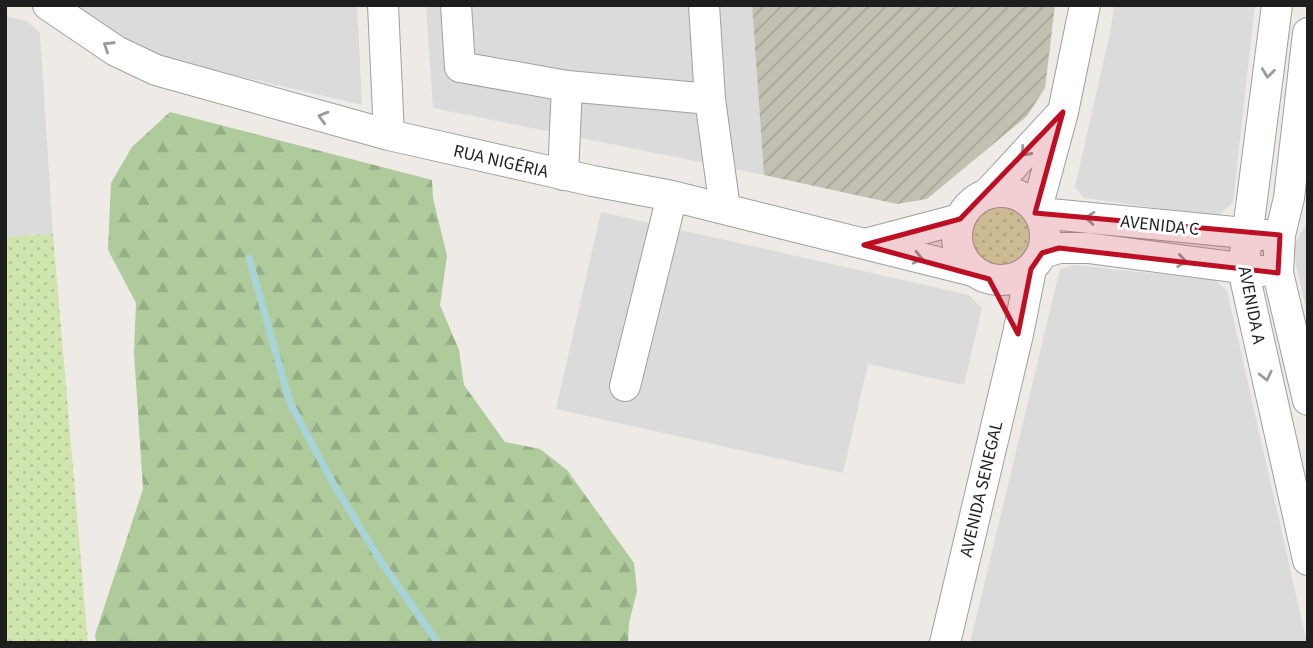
<svg xmlns="http://www.w3.org/2000/svg" width="1313" height="648" viewBox="0 0 1313 648" font-family="'Source Sans 3',sans-serif">
<style>
.residential{fill:#dcdbdb}
.construction{fill:url(#construction-furrows)}
.grass{fill:url(#grass-dots)}
.forest{fill:url(#forest-firs)}
.lines{fill:none;stroke-linecap:round;stroke-linejoin:round}
.stream{stroke:#a8d4d9;stroke-width:7}
.minor-casing{stroke:#9f9f9f;stroke-width:32}
.minor{stroke:#fff;stroke-width:30}
.oneway{stroke:#9a9a9a}
.marked{fill:#be0e23;fill-opacity:0.2;stroke:#be0e23;stroke-width:5;stroke-linejoin:round}
.labels{text-anchor:middle;stroke-width:6;stroke-linejoin:round;paint-order:stroke}
.street-label{font-size:18px;fill:#1e1e1e;stroke:#fff}
</style>
<defs>
<pattern id="construction-furrows" width="10" height="10" patternUnits="userSpaceOnUse" patternTransform="scale(1.75)"><rect width="10" height="10" fill="#c2c0b1"/><path d="M-1 1l2-2M0 10L10 0M9 11l2-2" fill="none" stroke="#a6a598"/></pattern>
<pattern id="grass-dots" width="8" height="8" patternUnits="userSpaceOnUse" patternTransform="scale(1.75)"><rect width="8" height="8" fill="#d0e5ae"/><path d="M2 2h.1M6 6h.1" fill="none" stroke="#b2c495" stroke-width="1.8" stroke-linecap="round"/></pattern>
<pattern id="forest-firs" width="22" height="20" patternUnits="userSpaceOnUse" patternTransform="scale(1.75)"><rect width="22" height="20" fill="#afcb9c"/><path d="M5 1l3.5 6h-7zM16 11l3.5 6h-7z" fill="#96ae86"/></pattern>
</defs>
<rect width="100%" height="100%" fill="#eeeae5"/>
<path class="residential" d="M70,5H357L362,105L134,51Z
M426,5H752L764,175L433,108Z
M1114,5H1255L1233,202L1218,216L1084,198L1075,187L1111,28Z
M5,16L27,21L40,33L53,234L5,237Z
M601,212L969,295L982,308L964,385L868,364L843,473L556,409Z
M1308,221V316L1292,248Z
M1074,265L1215,280L1227,291L1307,643H970L1060,269Z"/>
<path class="construction" d="M752,5H1055L1045,88L1027,116L927,199L897,204L764,175Z"/>
<path class="grass" d="M969 236a33 33 0 1 1 66 0a33 33 0 1 1-66 0Z
M53,234L88,643H5V237Z"/>
<path class="forest" d="M170,112L432,180L433,198L447,256L440,305L459,350L464,385L505,442L540,449L567,470L634,563L637,591L629,623L628,643H96L95,635L143,489L134,352L136,303L108,250L111,183L132,147Z"/>
<g class="lines">
<path class="stream" d="M249,258L290,403L333,483L380,560L438,643"/>
<defs>
<path id="minor" d="M48,5L116,51L156,70L389,135L593,181L672,196L973,271
M383,5L389,135
M456,5L460,67L567,86L710,99
M704,5L710,99L725,209
M1277,5L1243,269L1308,560
M1308,33L1289,198L1280,235L1278,273L1308,400
M563,175L567,86
M957 236a44 44 0 1 1 88 0a44 44 0 1 1-88 0Z
M988,193L1060,115
M1037,208L1063,112L1085,5
M1040,213L1265,235
M865,244L960,219
M1042,253L1059,248H1088L1263,271
M625,386L672,196
M945,643L1018,334L1031,269"/>
</defs>
<use href="#minor" class="minor-casing"/>
<use href="#minor" class="minor"/>
</g>
<defs><path id="oneway-chevron" d="M-2-3.5L2.5 0L-2 3.5" fill="none" stroke-width="1.6" stroke-linecap="round" stroke-linejoin="round" transform="scale(1.75)"/></defs>
<g class="oneway">
<use href="#oneway-chevron" transform="translate(108 46) rotate(-147)"/>
<use href="#oneway-chevron" transform="translate(1268 73) rotate(97)"/>
<use href="#oneway-chevron" transform="translate(323 117) rotate(-164)"/>
<use href="#oneway-chevron" transform="translate(1025 152) rotate(132)"/>
<use href="#oneway-chevron" transform="translate(1090 218) rotate(-175)"/>
<use href="#oneway-chevron" transform="translate(918 258) rotate(13)"/>
<use href="#oneway-chevron" transform="translate(1182 261) rotate(8)"/>
<use href="#oneway-chevron" transform="translate(1266 376) rotate(77)"/>
</g>
<path class="marked" d="M1063,112L1035,213L1280,235L1278,273L1059,248L1042,253L1031,269L1018,334L989,279L864,245L960,219Z"/>
<g class="labels">
<g class="street-label">
<text transform="translate(501 161) rotate(13)" y="6">RUA NIGÉRIA</text>
<text transform="translate(1160 225) rotate(6)" y="6">AVENIDA C</text>
<text transform="translate(1252 305) rotate(79)" y="6">AVENIDA A</text>
<text transform="translate(981 489) rotate(-77)" y="6">AVENIDA SENEGAL</text>
</g>
</g>
<rect width="1313" height="648" fill="none" stroke="#1e1e1e" stroke-width="14"/>
</svg>
